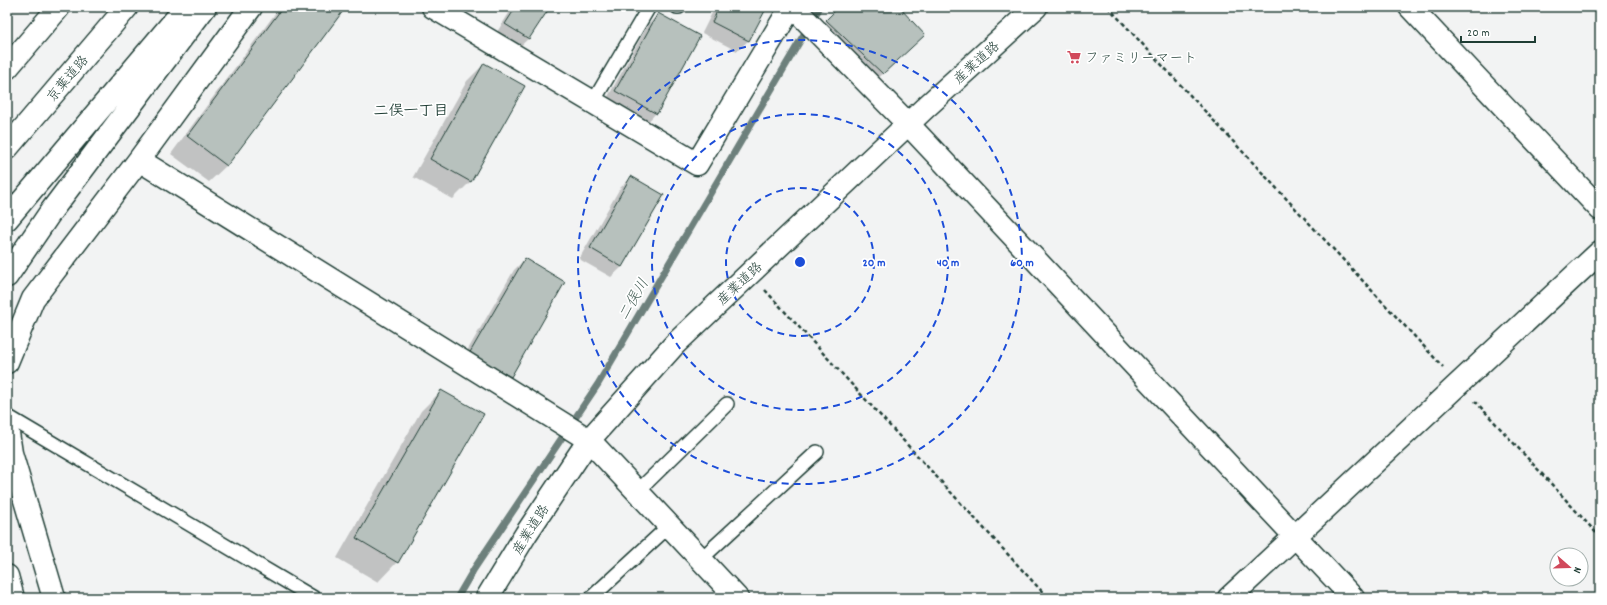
<svg xmlns="http://www.w3.org/2000/svg" width="1607" height="605" viewBox="0 0 1607 605" font-family="Dekko,'Klee One',sans-serif">
<style>
.shadow{fill:#0003}
.lines{fill:none;stroke-linecap:round;stroke-linejoin:round}
.stream{stroke:#6d807b;stroke-width:7}
.building{fill:#b7c1bd;stroke:#1f3d34}
.service-casing{stroke:#1f3d34;stroke-width:16}
.minor-casing{stroke:#1f3d34;stroke-width:25}
.secondary-casing{stroke:#1f3d34;stroke-width:25}
.motorway-casing{stroke:#1f3d34;stroke-width:25}
.path{stroke:#1f3d34;stroke-width:2.5;stroke-dasharray:4 3;stroke-linecap:butt}
.service{stroke:#fff;stroke-width:13}
.minor{stroke:#fff;stroke-width:22}
.secondary{stroke:#fff;stroke-width:22}
.motorway{stroke:#fff;stroke-width:22}
.ring{fill:none;stroke:#1d4ed8;stroke-width:2;stroke-dasharray:7 5}
.labels{text-anchor:middle;stroke-width:3.5;stroke-linejoin:round;paint-order:stroke}
.poi-label{font-size:14px;fill:#1f3d34;stroke:#fff;text-anchor:start}
.street-label{font-size:14px;fill:#1f3d34;stroke:#fff}
.neighbourhood-label{font-size:15px;font-weight:bold;fill:#1f3d34;stroke:#fff}
.water-label{font-size:15px;font-style:italic;fill:#465f57;stroke:#fff}
.centre{fill:#1d4ed8;stroke:#fff;stroke-width:2}
.ring-label{font-size:12px;text-anchor:middle;font-weight:bold;fill:#1d4ed8;stroke:#fff;stroke-width:3.5;stroke-linejoin:round;paint-order:stroke}
</style>
<rect width="100%" height="100%" fill="#f2f3f3"/>
<filter id="ink" filterUnits="userSpaceOnUse"><feTurbulence type="fractalNoise" baseFrequency=".025" numOctaves="2"/><feDisplacementMap in="SourceGraphic" scale="8" xChannelSelector="R" yChannelSelector="G"/><feConvolveMatrix kernelMatrix="1 2 1 2 8 2 1 2 1" color-interpolation-filters="sRGB"/></filter>
<g filter="url(#ink)">
<path class="shadow" d="M280,7H344L227,165L209,182L171,154Z
M513,7H549L528,39L517,49L495,35Z
M715,7H766L748,41L737,51L702,33Z
M840,7H901L900,9L910,48L869,87L813,34Z
M658,14L656,113L646,124L605,102L648,25Z
M484,64L523,86L470,182L453,199L413,177L467,81Z
M631,178L622,267L611,277L579,259L620,188Z
M525,259L510,376L500,387L459,365L514,270Z
M441,391L397,562L378,582L337,558L421,411Z"/>
<g class="lines">
<path class="stream" d="M457,598L474,569L598,384L820,7"/>
</g>
<path class="building" d="M283,7H346L227,166L187,136Z
M516,7H550L529,39L505,24Z
M719,7H767L749,41L712,22Z
M839,7H903L901,9L925,35L883,74L826,20Z
M658,13L700,36L657,114L615,91Z
M484,63L525,86L471,182L430,159Z
M631,176L664,195L622,267L590,248Z
M525,258L565,282L511,377L469,354Z
M441,390L484,414L398,563L356,538Z"/>
<g class="lines">
<defs>
<path id="service" d="M677,7H679
M593,102L649,7
M7,416L314,598
M637,492L727,404
M701,559L817,452
M591,598L669,526"/>
<path id="minor" d="M433,7L697,164L791,7
M793,7L908,124L1353,598
M1410,7L1600,209
M139,160L589,440L737,598
M7,362L33,299L139,160L251,7
M7,426L11,453L54,598
M1229,598L1600,252"/>
<path id="secondary" d="M487,598L526,534L589,440L675,344L925,108L1036,7"/>
<path id="motorway" d="M7,68L59,7
M7,148L127,7
M7,219L186,7
M7,276L52,210L205,7
M7,576L13,598"/>
</defs>
<use href="#service" class="service-casing"/>
<use href="#minor" class="minor-casing"/>
<use href="#secondary" class="secondary-casing"/>
<use href="#motorway" class="motorway-casing"/>
<path class="path" d="M1108,7L1443,367
M765,290L1048,598
M1475,401L1600,537"/>
<use href="#service" class="service"/>
<use href="#minor" class="minor"/>
<use href="#secondary" class="secondary"/>
<use href="#motorway" class="motorway"/>
</g>
</g>
<g class="ring">
<circle cx="800" cy="262" r="74"/>
<circle cx="800" cy="262" r="148"/>
<circle cx="800" cy="262" r="222"/>
</g>
<defs>
<symbol id="supermarket-bare" viewBox="-9 -9 18 18"><path d="M-6-5.5h2.5l.6 2H6L4.5 2H-2.5L-4.4-4H-6ZM-1.5 3.2a1.3 1.3 0 1 0 .1 0ZM3 3.2a1.3 1.3 0 1 0 .1 0Z" fill="#d1495b" stroke="#fff" stroke-width="2.5" paint-order="stroke"/></symbol>
</defs>
<g fill-rule="evenodd">
<use href="#supermarket-bare" x="1064" y="47" width="20" height="20"/>
</g>
<g class="labels">
<g class="poi-label">
<text x="1085" y="62">ファミリーマート</text>
</g>
<g class="street-label">
<text transform="translate(976 62) rotate(-42)" y="5">産業道路</text>
<text transform="translate(67 78) rotate(-50)" y="5">京葉道路</text>
<text transform="translate(739 283) rotate(-43)" y="5">産業道路</text>
<text transform="translate(530 529) rotate(-58)" y="5">産業道路</text>
</g>
<g class="neighbourhood-label">
<text x="411" y="115">二俣一丁目</text>
</g>
<g class="water-label">
<text transform="translate(633 299) rotate(-60)" y="5">二俣川</text>
</g>
</g>
<circle cx="800" cy="262" r="6" class="centre"/>
<g class="ring-label">
<text x="874" y="266">20 m</text>
<text x="948" y="266">40 m</text>
<text x="1022" y="266">60 m</text>
</g>
<rect width="1607" height="605" fill="none" stroke="#fff" stroke-width="24"/>
<rect x="12" y="12" width="1583" height="581" fill="none" stroke="#1f3d34" stroke-width="1.5" filter="url(#ink)"/>
<g transform="translate(1569 567) rotate(110)"><circle r="19" fill="#ffffff" stroke="#a5b1ae"/>
<path d="M0-3L7 15L0 10L-7 15Z" fill="#d1495b"/>
<text y="-6" font-size="11" font-weight="bold" text-anchor="middle" fill="#1f3d34">N</text>
</g>
<path d="M1461 36v6h74v-6" fill="none" stroke="#1f3d34" stroke-width="2"/>
<text x="1467" y="36" font-size="12" fill="#1f3d34" stroke="#ffffff" stroke-width="3" paint-order="stroke">20 m</text>
</svg>
